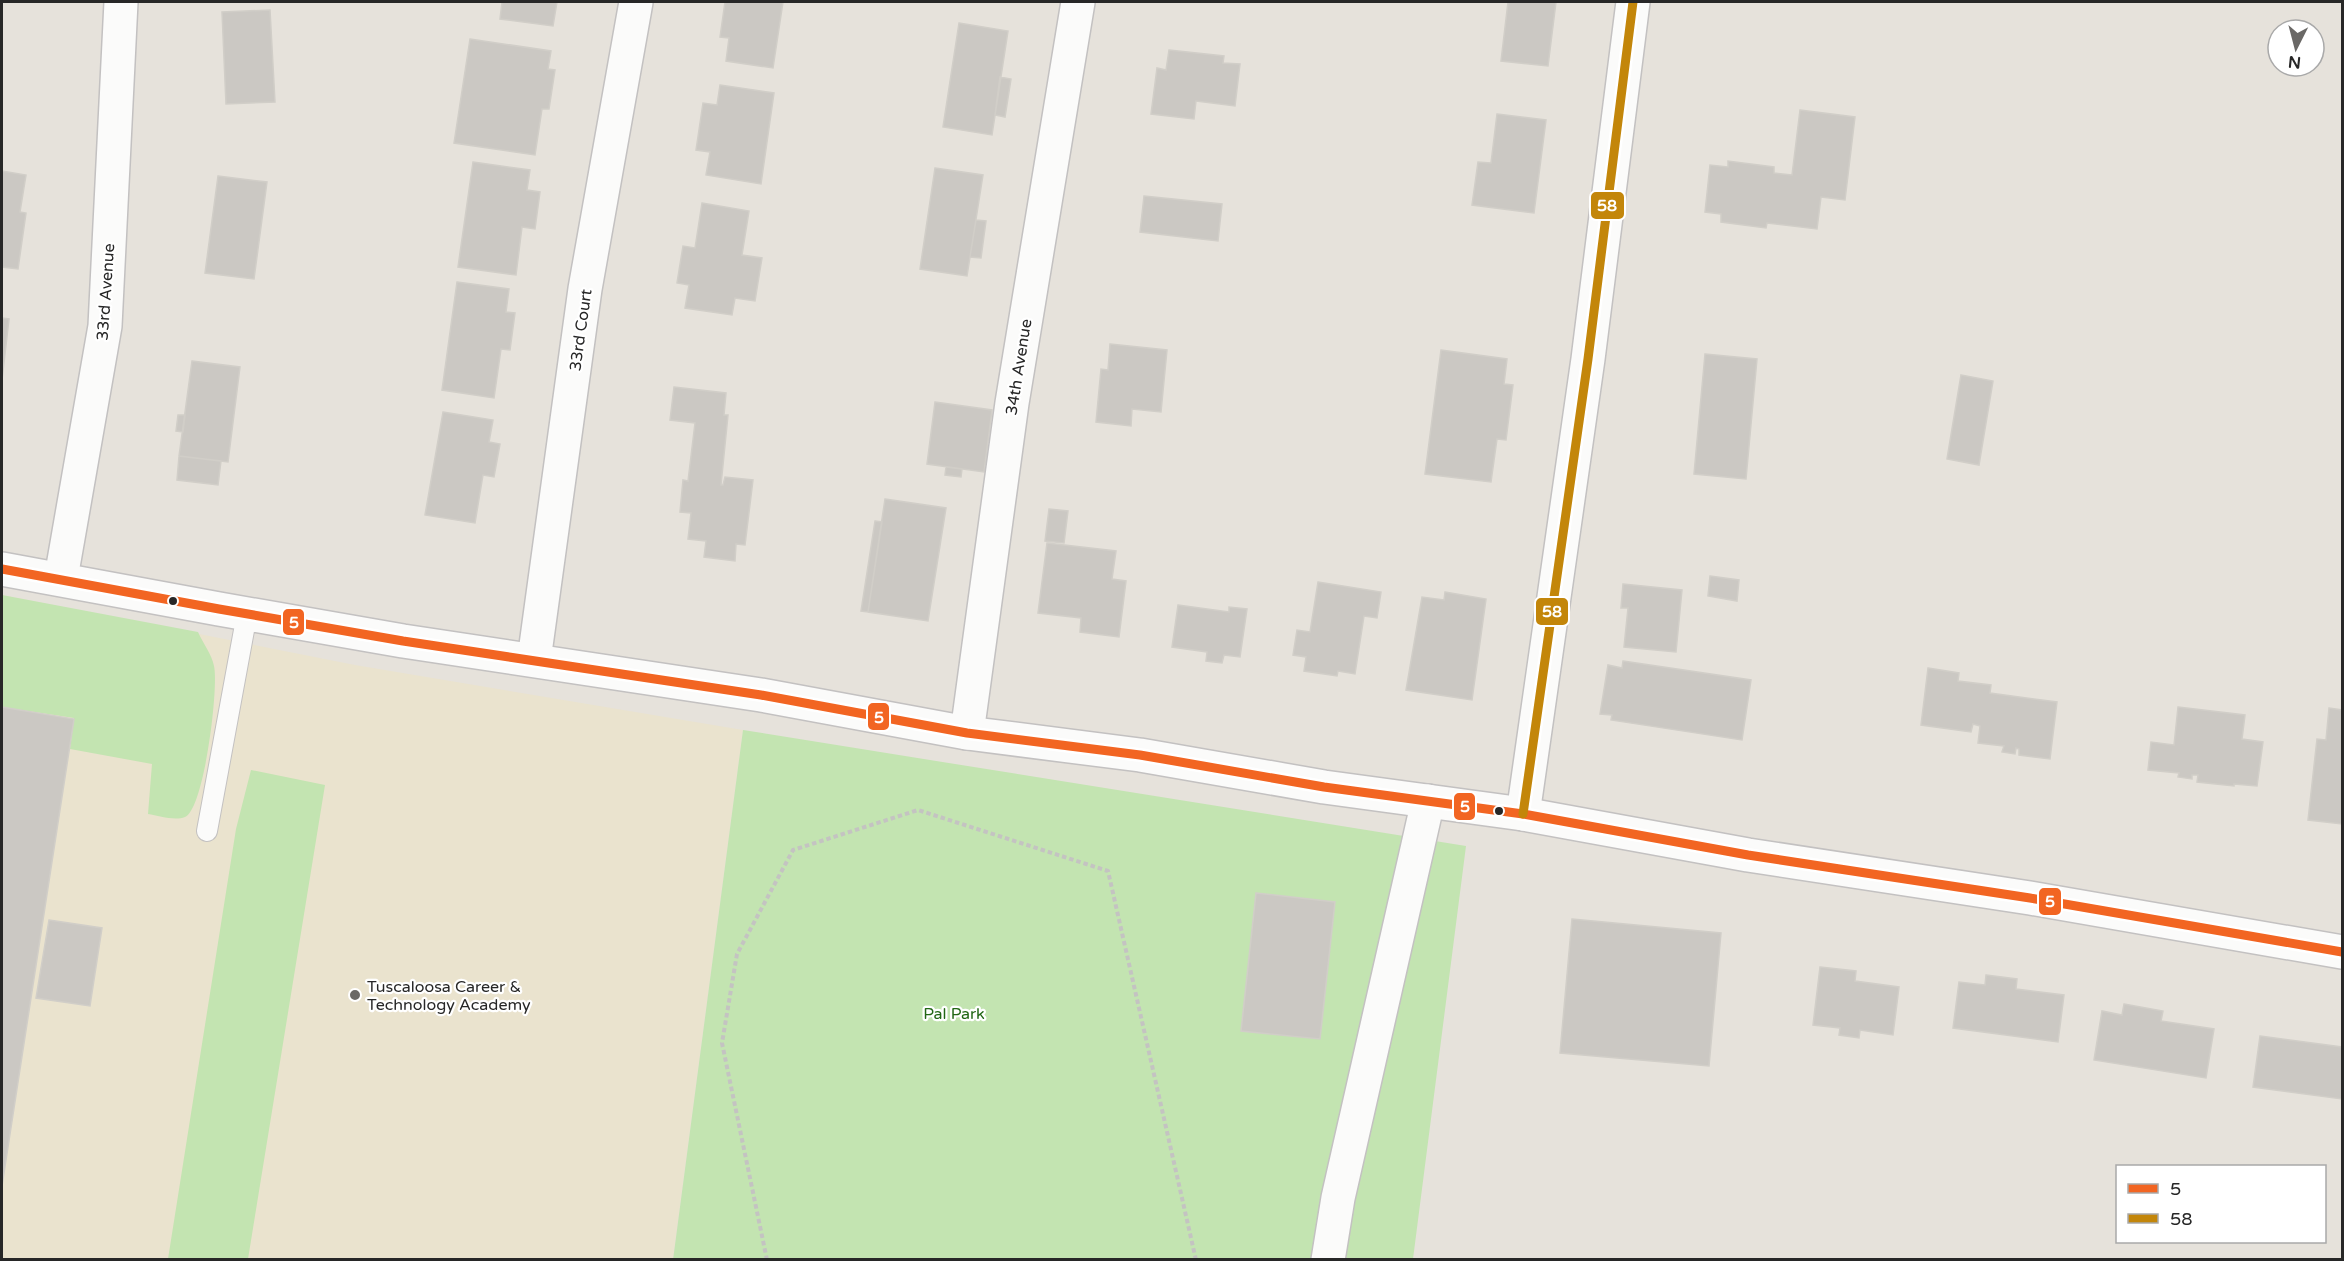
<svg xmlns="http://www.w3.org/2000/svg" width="2344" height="1261" viewBox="0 0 2344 1261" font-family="'Varela Round',sans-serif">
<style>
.education{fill:#eae3ce}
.green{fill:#c3e4b1}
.building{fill:#cbc8c3;stroke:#d1cec8;stroke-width:1.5}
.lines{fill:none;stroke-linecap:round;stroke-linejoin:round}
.lane-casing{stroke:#c3c1c1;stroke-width:22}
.street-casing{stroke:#c3c1c1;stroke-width:36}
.secondary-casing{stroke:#c3c1c1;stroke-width:36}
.path{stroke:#c4c3c2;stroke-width:4;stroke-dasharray:4.5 3;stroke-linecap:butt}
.lane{stroke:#fbfbfa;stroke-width:20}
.street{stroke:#fbfbfa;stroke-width:33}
.secondary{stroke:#fbfbfa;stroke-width:33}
.bus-1-casing{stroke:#fff;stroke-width:14}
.bus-2-casing{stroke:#fff;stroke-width:14}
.bus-1{stroke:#f26522;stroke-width:9}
.bus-2{stroke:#c3860a;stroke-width:9}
.bus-dot{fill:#272727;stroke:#fff;stroke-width:2}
.poi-dot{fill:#6a6866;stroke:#fff;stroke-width:2}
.labels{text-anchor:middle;stroke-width:4.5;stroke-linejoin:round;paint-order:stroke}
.street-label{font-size:16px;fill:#272727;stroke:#fff}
.poi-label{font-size:16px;fill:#272727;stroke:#fff;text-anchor:start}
.park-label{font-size:16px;fill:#216614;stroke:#fff}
.line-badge{stroke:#fff;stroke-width:2}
.badge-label{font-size:16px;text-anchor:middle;font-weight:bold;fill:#fff}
</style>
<rect width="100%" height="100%" fill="#e6e2db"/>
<path class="education" d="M2,595L355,665L743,730L673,1259H2Z"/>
<path class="green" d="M2,595L198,632C203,643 212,655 214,666C219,687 204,810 185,817C175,821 159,816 148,814L152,764L70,749L74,718L2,707Z
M743,730L1466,846L1413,1259L673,1260Z
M251,770L325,785L248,1259H168L236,829Z"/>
<path class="building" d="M502,2H557L553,26L500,19Z
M725,2H783L773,68L726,61L729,38L720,37Z
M1508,2H1556L1548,66L1501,61Z
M270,10L275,102L226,104L222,12Z
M959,23L1008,31L992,135L943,127Z
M470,39L551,51L548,69L555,70L549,109H542L535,155L454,143Z
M1169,50L1224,56L1223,63L1240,64L1235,106L1196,101L1194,119L1151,114L1157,68L1166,70Z
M1000,77L1011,79L1005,117L995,115Z
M720,85L774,93L761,184L706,175L710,152L696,150L703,103L717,105Z
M1800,110L1855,117L1845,200L1821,197L1817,229L1767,223L1766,228L1721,222V214L1705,212L1710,165L1728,167V161L1774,167V173L1792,175Z
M1497,114L1546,120L1534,213L1472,205L1478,162L1491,163Z
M473,162L530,170L527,190L540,192L535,229L522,227L516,275L458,267Z
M935,168L983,175L967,276L920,269Z
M2,171L26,175L20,212L26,213L18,269L2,267Z
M218,176L267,182L254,279L205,273Z
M1144,196L1222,204L1218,241L1140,232Z
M702,203L749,211L742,255L762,258L755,301L735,298L732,315L685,308L689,285L677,283L683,246L695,248Z
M976,220L986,221L981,258L970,257Z
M457,282L509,289L506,312L515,313L510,350L501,349L494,398L442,390Z
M2,318L9,319L2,380Z
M1110,344L1167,350L1161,412L1132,409L1131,426L1096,422L1101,369L1108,370Z
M1441,350L1507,359L1504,384L1513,385L1506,440L1497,439L1491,482L1425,474Z
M1705,354L1757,359L1746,479L1694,474Z
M192,361L240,367L228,462L179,456Z
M1961,375L1993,381L1979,465L1947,459Z
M674,387L726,393L724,415H728L721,485H723L725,477L753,480L745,545L736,544L735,561L704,557L706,541L688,539L691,513L680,512L683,480L688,481L695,423L670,420Z
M935,402L992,410L984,472L927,464Z
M443,412L493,420L489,442L500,444L494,477L483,475L475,523L425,515Z
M178,415H185L183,432L176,431Z
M179,456L221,461L218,485L177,480Z
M946,467L962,469L961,477L945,475Z
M885,499L946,508L928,621L868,612Z
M1049,509L1068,511L1064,543L1045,541Z
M875,521L882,522L868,612L861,611Z
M1047,543L1116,551L1112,579L1126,581L1119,637L1080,632L1081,618L1038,613Z
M1710,576L1739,580L1737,601L1708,596Z
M1318,582L1381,592L1377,618L1364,616L1355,674L1338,671L1337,676L1304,671L1306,657L1293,655L1297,630L1310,632Z
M1623,584L1682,590L1676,652L1624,647L1628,608H1621Z
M1445,592L1486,599L1472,700L1406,690L1422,597L1444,600Z
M1178,605L1229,612V607L1247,609L1240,657L1224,655L1222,663L1206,661L1207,652L1172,647Z
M1623,661L1751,680L1742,740L1611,720L1612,715L1600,714L1608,665L1622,668Z
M1928,668L1959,673L1958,681L1991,685L1990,693L2057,702L2050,759L2019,755V749L2016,748L2015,754L2002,752L2004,746L1978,743L1980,726L1973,724L1971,732L1921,725Z
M2,707L74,719L2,1186Z
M2178,707L2245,715L2242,739L2263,742L2257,786L2234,784V786L2197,782L2198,775H2192V779L2178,777L2179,773L2148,770L2151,742L2174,745Z
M2329,708L2342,710V824L2308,820L2317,739L2326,740Z
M1256,893L1335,902L1320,1039L1241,1031Z
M1572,919L1721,933L1709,1066L1560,1053Z
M49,920L102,928L90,1006L36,998Z
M1820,967L1856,971L1855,981L1899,987L1893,1035L1860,1030L1859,1038L1839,1035L1840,1028L1813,1025Z
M1986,975L2017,979L2016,989L2064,995L2058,1042L1953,1028L1959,982L1985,985Z
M2124,1004L2163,1011L2161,1021L2214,1029L2206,1078L2094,1060L2102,1011L2122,1015Z
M2260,1036L2342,1047V1099L2253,1087Z"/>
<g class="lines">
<defs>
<path id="lane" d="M207,831L247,614"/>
<path id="street" d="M61,578L105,326L121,2
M534,660L585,289L636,2
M967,733L1012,403L1078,2
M1523,814L1588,359L1633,2
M1328,1260L1338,1198L1428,801"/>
<path id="secondary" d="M2,569L219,609L403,641L761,695L967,733L1140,755L1324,787L1523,814L1748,855L2030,898L2342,952"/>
</defs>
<use href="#lane" class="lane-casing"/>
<use href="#street" class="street-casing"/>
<use href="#secondary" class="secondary-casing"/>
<path class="path" d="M767,1260L722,1043L737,954L793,850L918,810L1108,871L1196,1260"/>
<use href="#lane" class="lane"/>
<use href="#street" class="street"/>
<use href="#secondary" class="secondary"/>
<defs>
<path id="bus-1" d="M2,569L219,609L403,641L761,695L967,733L1140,755L1324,787L1523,814L1748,855L2030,898L2342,952"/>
<path id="bus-2" d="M1523,814L1588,359L1633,2"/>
</defs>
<use href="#bus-1" class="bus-1-casing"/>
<use href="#bus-2" class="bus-2-casing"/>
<use href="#bus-1" class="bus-1"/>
<use href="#bus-2" class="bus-2"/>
</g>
<g class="bus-dot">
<circle cx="173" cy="601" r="5"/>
<circle cx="1499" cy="811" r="5"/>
</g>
<circle class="poi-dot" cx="355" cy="995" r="6"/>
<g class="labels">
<g class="street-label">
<text transform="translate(105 292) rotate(-86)" y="6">33rd Avenue</text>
<text transform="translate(580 330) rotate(-82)" y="6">33rd Court</text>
<text transform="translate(1018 367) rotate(-81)" y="6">34th Avenue</text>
</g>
<g class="poi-label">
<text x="367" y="992">Tuscaloosa Career &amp;<tspan x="367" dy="18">Technology Academy</tspan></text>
</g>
<g class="park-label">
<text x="954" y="1019">Pal Park</text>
</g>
</g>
<g class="line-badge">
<rect x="1590" y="191" width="35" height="29" rx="6" fill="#c3860a"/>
<rect x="1535" y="597" width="34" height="29" rx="6" fill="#c3860a"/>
<rect x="282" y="608" width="23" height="28" rx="6" fill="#f26522"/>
<rect x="867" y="702" width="23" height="29" rx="6" fill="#f26522"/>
<rect x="1453" y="792" width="23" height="29" rx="6" fill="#f26522"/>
<rect x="2038" y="887" width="24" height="29" rx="6" fill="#f26522"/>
</g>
<g class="badge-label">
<text x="1607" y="211">58</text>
<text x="1552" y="617">58</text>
<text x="294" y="628">5</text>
<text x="879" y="723">5</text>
<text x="1465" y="812">5</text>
<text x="2050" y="907">5</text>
</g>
<rect width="2344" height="1261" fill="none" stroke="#272727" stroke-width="6"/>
<rect x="2116" y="1165" width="210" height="78" fill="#ffffff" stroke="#a9a9a9" stroke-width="1.5"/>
<rect x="2128" y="1184" width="30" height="9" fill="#f26522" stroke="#a9a9a9" stroke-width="1.5"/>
<text x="2170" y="1195" font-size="18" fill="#272727">5</text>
<rect x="2128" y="1214" width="30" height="9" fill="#c3860a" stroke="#a9a9a9" stroke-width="1.5"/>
<text x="2170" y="1225" font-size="18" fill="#272727">58</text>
<g transform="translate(2296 48) rotate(186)"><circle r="28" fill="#ffffff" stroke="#a9a9a9" stroke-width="1.5"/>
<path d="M0-4.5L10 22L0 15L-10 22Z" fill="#6a6866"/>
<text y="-9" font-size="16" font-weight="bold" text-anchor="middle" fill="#272727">N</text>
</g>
</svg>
